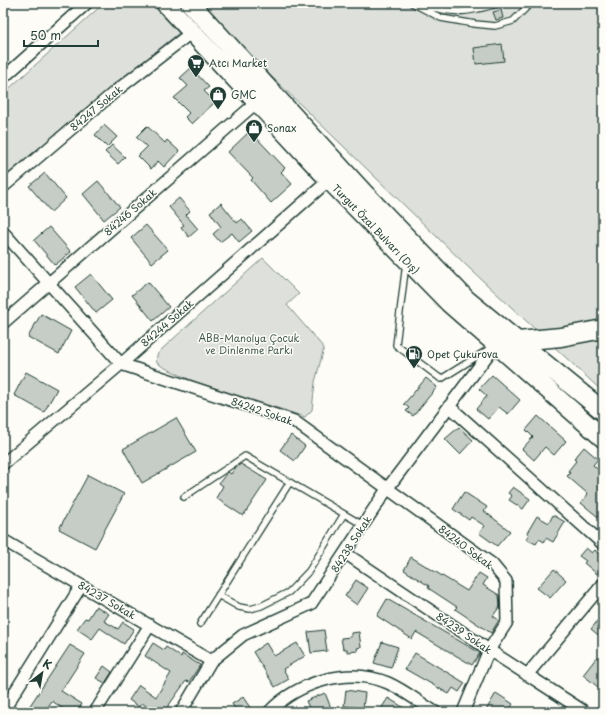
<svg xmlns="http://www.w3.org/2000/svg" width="606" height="715" viewBox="0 0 606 715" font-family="'Playpen Sans',sans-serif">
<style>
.green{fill:#dde0db;stroke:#7e8e88}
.building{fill:#c6cdc7;stroke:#1f3d34}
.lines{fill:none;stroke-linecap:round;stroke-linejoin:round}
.service-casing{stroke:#1f3d34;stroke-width:8}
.minor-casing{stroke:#1f3d34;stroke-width:14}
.primary-casing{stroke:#1f3d34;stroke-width:21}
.service{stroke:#fdfcf7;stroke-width:5.5}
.minor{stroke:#fdfcf7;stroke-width:11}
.primary{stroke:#fdfcf7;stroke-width:18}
.labels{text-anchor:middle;stroke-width:3;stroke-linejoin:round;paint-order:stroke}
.poi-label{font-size:10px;fill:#1f3d34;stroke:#fdfcf7;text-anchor:start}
.street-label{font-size:10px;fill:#1f3d34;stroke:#fdfcf7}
.park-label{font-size:10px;fill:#455e55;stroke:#fdfcf7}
</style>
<rect width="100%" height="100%" fill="#fdfcf7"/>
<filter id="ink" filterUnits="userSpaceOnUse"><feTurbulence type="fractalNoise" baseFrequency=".025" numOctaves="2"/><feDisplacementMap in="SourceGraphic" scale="8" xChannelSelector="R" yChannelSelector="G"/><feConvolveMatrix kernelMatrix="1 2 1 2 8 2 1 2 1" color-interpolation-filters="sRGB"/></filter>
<g filter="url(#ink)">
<path class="green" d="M104,3H152L180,32L3,178V94Z
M200,3H603V392L469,268L208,15Z
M263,258L299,294L287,305L324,348L315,382L312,410L305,417L193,381L163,367L156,362L157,355L162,349Z"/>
<path class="building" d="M501,10L503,18L496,20L493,12Z
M502,44L504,61L476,64L474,48Z
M191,68L209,87L204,91L215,102L192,124L185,117L189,113L174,98L188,86L180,78Z
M104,125L117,137L107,147L95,135Z
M147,126L165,143L167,140L179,151L164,167L158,161L151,169L138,156L147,147L136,137Z
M250,131L285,168L281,172L292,184L271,203L251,180L253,178L228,152Z
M112,145L125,157L118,164L105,152Z
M45,173L66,198L51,212L29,186Z
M98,181L120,207L104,220L83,194Z
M179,198L190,211L186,215L198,229L189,237L181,227L184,225L169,207Z
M221,203L237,223L242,219L252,231L239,242L232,233L220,242L213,234L221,227L210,212Z
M146,225L168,250L152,263L131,238Z
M49,227L71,252L55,265L34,240Z
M91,274L112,300L96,313L75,287Z
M148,282L169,307L153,321L132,295Z
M41,314L71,331L59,354L28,337Z
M26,372L57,389L44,412L14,395Z
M492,375L520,400L508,414L499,407L488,419L476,409L487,396L479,389Z
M426,378L437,387L413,416L406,411L409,408L404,404Z
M538,416L566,441L554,455L545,447L534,460L522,449L533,437L526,430Z
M176,418L196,452L142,483L123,449Z
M459,427L473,440L460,454L445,439Z
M291,435L305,446L295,461L280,450Z
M584,447L598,459L593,465L603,474V521L581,503L588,494L567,476L570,473L568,471L576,461L574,459Z
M241,464L267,480L243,516L216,498L223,486L219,483L226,474L228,472L231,474L235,468Z
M88,475L124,494L95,548L59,529Z
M513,487L530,499L523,509L509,500L512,496L508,493Z
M464,492L487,507L484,511L510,531L497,546L479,533L485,526L471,517L469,520L453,509Z
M553,515L565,522L553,542L546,538L544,542L539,539L536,544L526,539L529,534L527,533L537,516L549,523Z
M586,548L592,553L595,550L603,559V567L597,574L584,563L586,561L579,556Z
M411,557L467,591L479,573L487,578L483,585L499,595L500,606L493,616L499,620L491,633L455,609L457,607L428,588L429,586L404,570Z
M554,569L566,580L550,598L537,588Z
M356,580L368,588L357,605L345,596Z
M387,599L480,653L472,665L416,632L412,639L377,616Z
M96,606L109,614L104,621L118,629L123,622L134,629L124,644L100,628L92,639L77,629L85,618L88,619Z
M603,614V639L591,629Z
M324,630L327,651L311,653L308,632Z
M359,632L361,647L357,648L358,651L347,652V649H343L341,638L351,637V633Z
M382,642L398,647L391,668L374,663Z
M153,643L164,650L166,647L181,657L182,654L200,665L189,682L186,681L164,712H155L142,703L139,707L129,700L139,685L156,697L171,673L145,656Z
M266,643L274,656L297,643L305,656L283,669L289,679L275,687L253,652Z
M70,645L85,654L61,691L82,704L77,712H68L52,701L44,712H28L31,708L29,707Z
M415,653L465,683L459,692L453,688L449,694L405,669Z
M597,657L603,662V691L583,675Z
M104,666L112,672L105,683L96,678Z
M346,690L365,693L363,708L344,706Z
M325,693L331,708L321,712H311L306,701Z
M496,693L513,704L508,712H485Z
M243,697L253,712H237L232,704Z
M388,698L411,712H379Z"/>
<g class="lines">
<defs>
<path id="service" d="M412,3L441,18L475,24L495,26L513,21L531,3
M418,4C454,14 464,14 500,3
M406,263L396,345L441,379L489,349
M184,497L245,456L363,525
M218,595L239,607L250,609L261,606L289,592L309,571L344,514
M200,624L290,482"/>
<path id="minor" d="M3,78L87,3
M3,187L117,90L192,32
M3,232L121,364L294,421L492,564L506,581L507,622L489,650L463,712
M3,323L257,102
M449,406L603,544
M3,464L121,364L329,180
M3,540L211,661
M345,553L489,650L585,712
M527,675L603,584
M3,711L81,586
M95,712L150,625
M181,712L211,661L243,635L311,604L387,489L496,344
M269,712C298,682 349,666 388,683C404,690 420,703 435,712"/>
<path id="primary" d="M165,3L329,180L449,303L603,438
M190,3L365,194L467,300L603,411
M518,341L561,337L603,329"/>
</defs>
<use href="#service" class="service-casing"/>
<use href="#minor" class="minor-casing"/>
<use href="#primary" class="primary-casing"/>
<use href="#service" class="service"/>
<use href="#minor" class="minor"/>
<use href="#primary" class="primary"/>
</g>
</g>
<defs>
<symbol id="supermarket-pin" viewBox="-11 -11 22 30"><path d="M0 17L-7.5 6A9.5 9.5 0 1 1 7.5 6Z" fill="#1f3d34" stroke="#fdfcf7"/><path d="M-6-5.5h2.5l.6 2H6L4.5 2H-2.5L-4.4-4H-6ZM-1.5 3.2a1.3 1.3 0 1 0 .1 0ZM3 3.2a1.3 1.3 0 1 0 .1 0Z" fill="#fff"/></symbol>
<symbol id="shop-pin" viewBox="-11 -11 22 30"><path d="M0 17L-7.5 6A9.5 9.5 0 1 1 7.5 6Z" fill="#1f3d34" stroke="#fdfcf7"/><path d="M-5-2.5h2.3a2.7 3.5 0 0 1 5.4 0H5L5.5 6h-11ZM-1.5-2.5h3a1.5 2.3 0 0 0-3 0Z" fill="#fff"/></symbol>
<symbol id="fuel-pin" viewBox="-11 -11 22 30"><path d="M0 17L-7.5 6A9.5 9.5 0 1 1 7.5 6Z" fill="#1f3d34" stroke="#fdfcf7"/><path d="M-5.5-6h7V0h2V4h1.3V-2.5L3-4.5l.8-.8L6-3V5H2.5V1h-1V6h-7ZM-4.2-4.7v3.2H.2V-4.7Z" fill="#fff"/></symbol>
</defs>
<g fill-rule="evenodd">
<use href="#supermarket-pin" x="186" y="53" width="20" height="27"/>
<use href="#shop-pin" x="208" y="85" width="20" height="27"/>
<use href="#shop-pin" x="244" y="118" width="20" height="27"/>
<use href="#fuel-pin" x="404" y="344" width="20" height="27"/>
</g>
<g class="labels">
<g class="poi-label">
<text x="209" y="67">Atcı Market</text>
<text x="231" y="99">GMC</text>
<text x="267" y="132">Sonax</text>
<text x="427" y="358">Opet Çukurova</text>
</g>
<g class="street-label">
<text transform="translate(96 108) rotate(-40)" y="4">84247 Sokak</text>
<text transform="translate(130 212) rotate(-41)" y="4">84246 Sokak</text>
<text transform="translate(376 229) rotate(46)" y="4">Turgut Özal Bulvarı (Dış)</text>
<text transform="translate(167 323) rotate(-41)" y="4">84244 Sokak</text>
<text transform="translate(262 411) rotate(19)" y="4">84242 Sokak</text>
<text transform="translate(351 544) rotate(-57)" y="4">84238 Sokak</text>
<text transform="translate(466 547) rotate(37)" y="4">84240 Sokak</text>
<text transform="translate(107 600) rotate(30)" y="4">84237 Sokak</text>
<text transform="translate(464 633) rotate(34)" y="4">84239 Sokak</text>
</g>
<g class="park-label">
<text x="249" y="342">ABB-Manolya Çocuk<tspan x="249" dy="12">ve Dinlenme Parkı</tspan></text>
</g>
</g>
<rect width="606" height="715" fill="none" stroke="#fdfcf7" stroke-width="16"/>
<rect x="8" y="8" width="590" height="699" fill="none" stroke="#1f3d34" stroke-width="1.5" filter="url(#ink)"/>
<g transform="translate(42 673) rotate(31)" stroke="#fdfcf7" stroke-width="3" paint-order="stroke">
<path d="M0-3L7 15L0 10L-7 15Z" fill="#1f3d34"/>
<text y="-6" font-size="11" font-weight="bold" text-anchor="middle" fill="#1f3d34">K</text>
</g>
<path d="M24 40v6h74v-6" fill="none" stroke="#1f3d34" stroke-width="2"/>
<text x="30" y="40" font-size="12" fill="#1f3d34" stroke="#fdfcf7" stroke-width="3" paint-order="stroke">50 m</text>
</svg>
